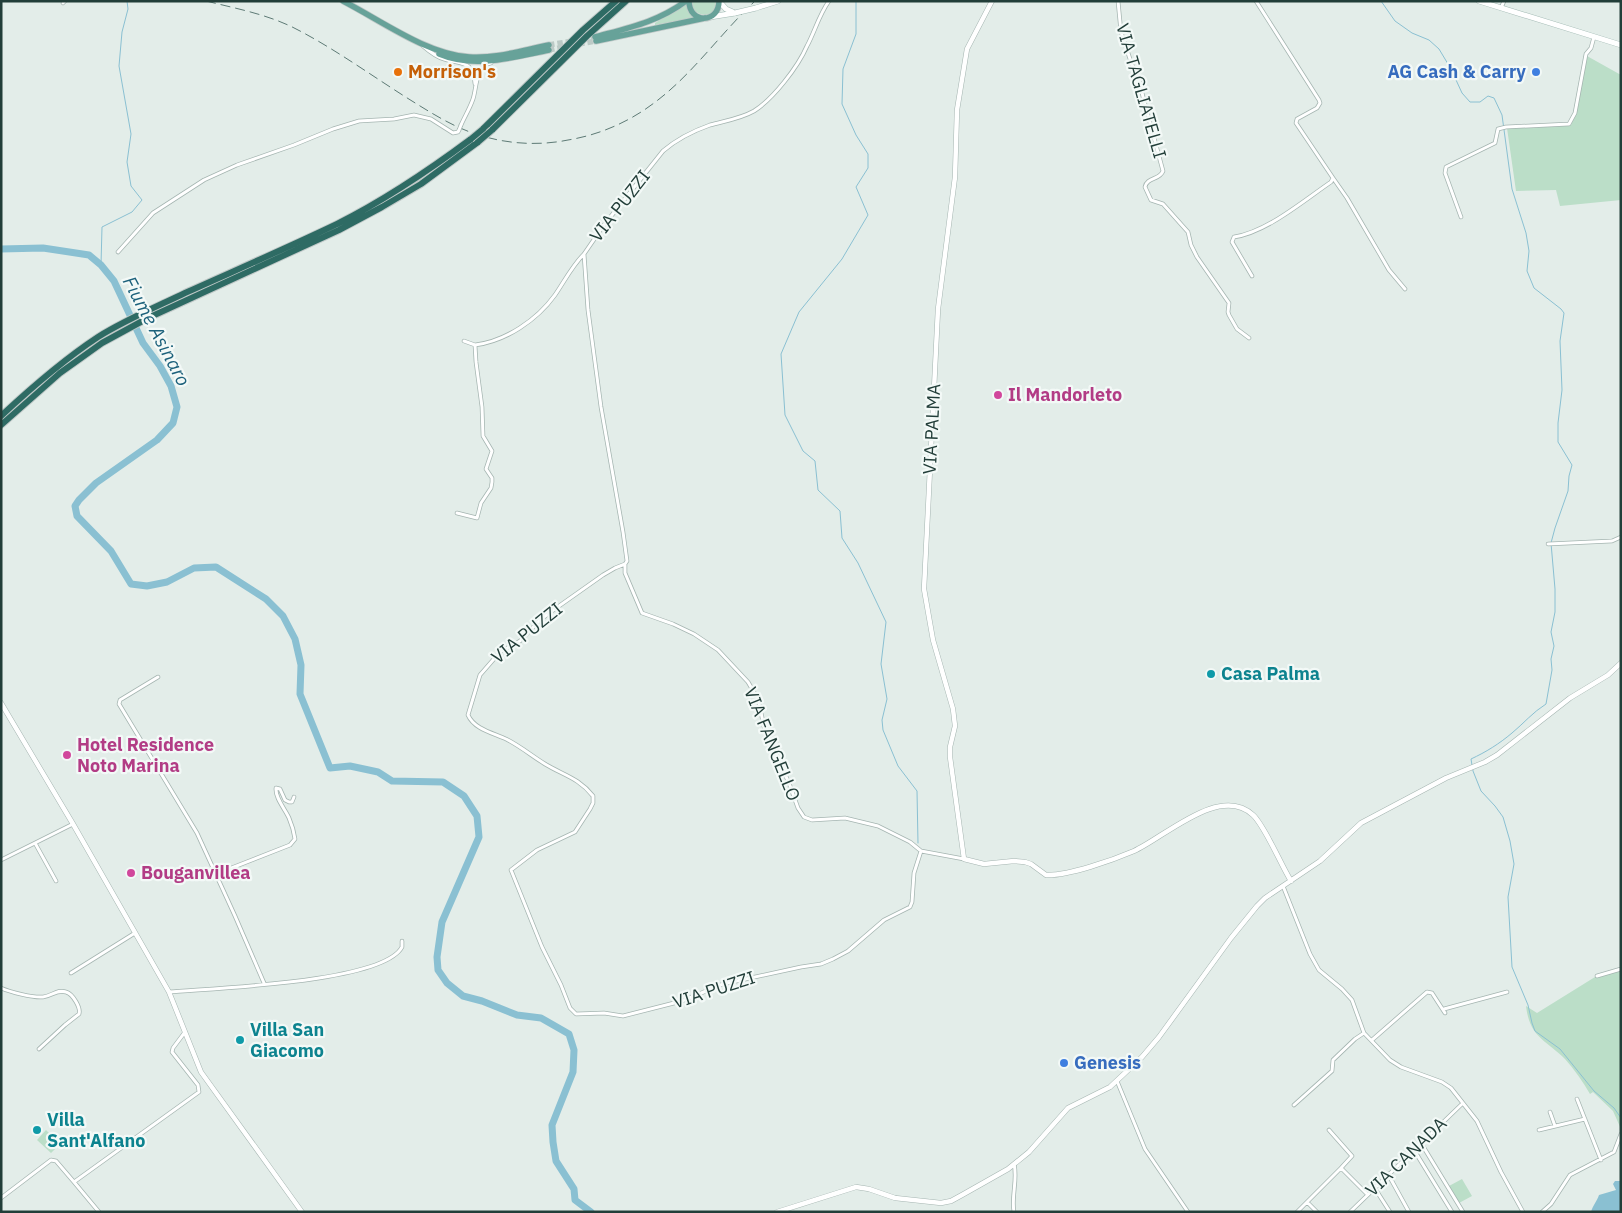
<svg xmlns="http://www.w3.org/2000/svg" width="1622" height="1213" viewBox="0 0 1622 1213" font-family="'IBM Plex Sans',sans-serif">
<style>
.green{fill:#bbdec8}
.water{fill:#8ac0d2}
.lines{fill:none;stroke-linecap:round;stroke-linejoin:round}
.stream{stroke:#8ac0d2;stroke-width:1}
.river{stroke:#8ac0d2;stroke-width:7}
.primary-tunnel{stroke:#bccac6;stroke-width:5.5;stroke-dasharray:5.5 3;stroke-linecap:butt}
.minor-casing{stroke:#a5b5b1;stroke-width:4.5}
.tertiary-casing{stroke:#a5b5b1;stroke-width:5.5}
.secondary-casing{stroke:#a1b9b3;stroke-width:6}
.primary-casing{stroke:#c1c9c8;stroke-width:7}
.motorway-casing{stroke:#c1c9c8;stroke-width:8}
.minor{stroke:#fff;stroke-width:3}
.tertiary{stroke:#fff;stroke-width:4.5}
.secondary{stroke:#fff;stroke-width:5}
.primary{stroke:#67a299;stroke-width:5.5}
.motorway{stroke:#2e6b64;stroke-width:6}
.rail{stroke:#5d7a75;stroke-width:1;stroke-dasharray:10 5;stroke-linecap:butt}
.minor-bridge-casing{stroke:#a5b5b1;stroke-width:4.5;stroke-linecap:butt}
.secondary-bridge-casing{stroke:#a1b9b3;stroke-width:6;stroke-linecap:butt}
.motorway-bridge-casing{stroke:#c1c9c8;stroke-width:8;stroke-linecap:butt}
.minor-bridge{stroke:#fff;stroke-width:3}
.secondary-bridge{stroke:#fff;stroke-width:5}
.motorway-bridge{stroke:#2e6b64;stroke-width:6}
.food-dot{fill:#e8710a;stroke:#f3f9f7;stroke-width:2}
.shop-dot{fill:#3f7fe0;stroke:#f3f9f7;stroke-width:2}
.hotel-dot{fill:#d1479c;stroke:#f3f9f7;stroke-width:2}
.culture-dot{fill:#0f9aa8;stroke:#f3f9f7;stroke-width:2}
.labels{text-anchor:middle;stroke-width:4.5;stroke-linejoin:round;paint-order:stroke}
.food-label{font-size:18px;font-weight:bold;fill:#c56008;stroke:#f3f9f7;text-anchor:start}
.shop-label{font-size:18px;font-weight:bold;fill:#366cbe;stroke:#f3f9f7;text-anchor:end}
.street-label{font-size:18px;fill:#223e39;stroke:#f3f9f7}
.hotel-label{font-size:18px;font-weight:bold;fill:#b23c85;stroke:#f3f9f7;text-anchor:start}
.culture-label{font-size:18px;font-weight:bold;fill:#0d838f;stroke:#f3f9f7;text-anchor:start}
.water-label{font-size:19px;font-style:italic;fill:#1c617b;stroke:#f3f9f7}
</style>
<rect width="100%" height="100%" fill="#e3ede9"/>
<path class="green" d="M691,1H716C716,17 704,18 693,10Z
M686,4L688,11L694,18L655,25V23Z
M1587,56L1621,75V200L1560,206L1556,190L1516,191L1507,128L1571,125L1576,113Z
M1621,971V1129L1613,1111L1593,1092L1590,1094C1583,1082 1575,1070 1565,1059C1545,1039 1530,1038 1526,1006L1537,1013L1595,977Z
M46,1130L60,1144L51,1153L37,1140Z
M1462,1179L1472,1196L1459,1203L1449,1186Z"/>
<path class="water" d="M1615,1181H1621V1212H1591C1593,1205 1597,1201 1599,1195L1616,1190L1613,1184Z"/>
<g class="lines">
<path class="stream" d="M856,1V34L843,69L842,104L856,135L868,154V168L856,187L868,215L842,259L799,312L781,354L785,415L803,451L815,461L818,490L840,511L842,538L858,563L886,622L881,664L887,699L882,720L883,730L898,766L917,791L918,843
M1381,1L1395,21L1412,33L1429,40L1439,49L1451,69L1462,93L1470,102H1480L1488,96L1494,98L1502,115L1512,189L1526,233L1529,251L1527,271L1534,288L1561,309L1564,313L1560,341L1562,390L1558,423V442L1572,465L1569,476L1568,491L1555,528L1551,543L1555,589V612L1551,632L1554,646L1551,659L1552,670L1546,704C1533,712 1523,724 1512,733C1499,744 1486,752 1471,759L1473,771L1481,791L1495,806L1503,817L1510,841L1514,864L1508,897L1512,967L1528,1005L1532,1023L1535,1031L1560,1049L1594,1091L1614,1108L1621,1118
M101,265L102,227L132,212L142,200L131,186L127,162L131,134L119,66L122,32L128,9L127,1"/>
<path class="river" d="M1,249L43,248L89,255L101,265L114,281L143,343L160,366L171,386L177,407L173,423L157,440L96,483L79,500L75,506L77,516L111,551L131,584L147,586L167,582L194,568L216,567L266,599L283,616L295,639L301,665L300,694L330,768L350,766L378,772L392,781L443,782L464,796L477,816L479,837L442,922L437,957L438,970L447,983L463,996L482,1001L517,1015L541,1018L569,1034L574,1050L573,1072L552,1125L553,1142L556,1161L574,1189L575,1200L591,1212"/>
<path class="primary-tunnel" d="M579,44L596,41
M549,45L595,37
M549,50L567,46"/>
<defs>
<path id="minor" d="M829,1C819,15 815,31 807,46C798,67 773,99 754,111C740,119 724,121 710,125C693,131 677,139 663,151L604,225L584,254L588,310L601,407L623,532L627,561L625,564L615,568L603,575L552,611L540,620L520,641L500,652L480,675L468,715C474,729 493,733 506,739C520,746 532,756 545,764C563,775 579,778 593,796V803L590,809L575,832L537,850L511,870L542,947L561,985L570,1008L576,1014L604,1013L623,1016L682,1001L723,984L801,967L821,964L833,959L848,951L884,920L910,907L912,902L914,873L921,851
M1118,1L1121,32L1132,65L1139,79L1143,97L1163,171C1160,180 1147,177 1145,187L1151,200L1163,204L1188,232L1191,245L1197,257L1229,303L1228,312L1229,315L1237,329L1249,338
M63,3L65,1
M1501,8L1504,1
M423,46C430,52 436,57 444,59C463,65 473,60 475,84
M461,125C465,116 470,108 473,99C477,87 475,66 491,63
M1333,178L1347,198L1389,270L1405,289
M1461,217L1445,173L1446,167L1495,143L1498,129L1506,127L1569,124L1575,113L1586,54L1591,48L1594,37
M118,252L153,213L204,180L237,165L294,145L333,129L359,121L394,119L414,115L431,119L453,133L458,132L459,130
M1252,276L1232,242L1234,237C1267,232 1303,201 1331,182L1333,178L1296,123L1297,119L1317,108L1320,103L1319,100L1256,1
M464,341L475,345
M457,513L477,518L481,503L491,488L492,482V478L486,469L492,451L483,436L482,407L476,362L475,345C506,341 537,320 555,295C564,282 572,266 584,254
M1548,544L1612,541L1621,537
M625,564V573L642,613L673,624L694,634L718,650L748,682L758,699L765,731L789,783L798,808L804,817L812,820L845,818L878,826L910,842L921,851L964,859
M158,677L120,700L119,704L197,833L235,916L264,983
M35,843L56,881
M1,860L73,824
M216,874L290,845L295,839C294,832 292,825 289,818C285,809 275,798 276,788L280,789L285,800L289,802H292L294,797
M1283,886L1310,954L1319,970L1342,989L1352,1000L1364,1033L1390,1060L1401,1067L1442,1082L1451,1088L1477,1121L1501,1172L1523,1212
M71,973L135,933
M1597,976L1621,969
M1,988C10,992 33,998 43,997C52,996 57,989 66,992C73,994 81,1008 79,1014L65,1025L39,1049
M169,992C211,988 383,983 402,947V941
M1444,1009L1507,992
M1372,1040L1427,992L1432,993L1445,1013
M1117,1081L1145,1149L1188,1212
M1577,1099L1601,1160
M1294,1105L1332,1071L1333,1060L1355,1039L1364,1033
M1550,1112L1555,1126
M1329,1130L1352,1156L1341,1168
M1539,1130L1585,1119
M1421,1143L1463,1212
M1414,1150L1452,1212
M1388,1174L1409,1212
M74,1182L99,1212
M1374,1187L1390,1212
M1,1198L51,1160L56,1161L74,1182L199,1092L198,1085L172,1052L173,1048L185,1032
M1307,1202L1317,1212
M1014,1212C1011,1196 1018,1179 1014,1164
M1297,1212L1341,1168L1367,1194
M1350,1212L1463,1103
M1542,1212L1551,1204L1570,1175L1614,1152L1621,1134"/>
<path id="tertiary" d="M992,1L967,49L957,110L955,177L938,309L924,589L933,640L953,709L955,726L950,747V757L964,859L984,864L1014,861L1025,862L1031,864L1046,875C1068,876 1113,860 1134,851C1165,837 1220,784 1253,815C1265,826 1281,865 1291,881
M1,703L73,824L169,992L201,1072L302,1212
M777,1212L856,1187L869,1189L895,1198L941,1203L951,1201L962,1195L1008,1169L1029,1152L1068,1108L1110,1087L1142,1057L1159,1037L1231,938L1257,906L1265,898L1320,861L1361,823L1446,778L1485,762L1497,755L1570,698L1608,675L1621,663"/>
<path id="secondary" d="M719,1L726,9L735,13
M1479,1L1621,45
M756,8L778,1
M710,17L735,13"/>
<path id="primary" d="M343,1C382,21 426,54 469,57C496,59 523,50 549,45
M689,1C689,24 719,24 719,1
M595,37C628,28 658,22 686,1
M596,41L705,18
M439,54C474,69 514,57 549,50"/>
<path id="motorway" d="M483,129L583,30L616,1
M492,130L587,36L626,1
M1,416C31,388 63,360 98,337C125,320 156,307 185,293C236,270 287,248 337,224C385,200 428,171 471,139
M1,425L60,373L102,343L148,318L339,230L382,207L421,184L478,142"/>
</defs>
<use href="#minor" class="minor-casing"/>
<use href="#tertiary" class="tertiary-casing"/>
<use href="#secondary" class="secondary-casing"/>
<use href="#primary" class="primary-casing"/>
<use href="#motorway" class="motorway-casing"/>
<use href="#minor" class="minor"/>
<use href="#tertiary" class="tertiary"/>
<use href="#secondary" class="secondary"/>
<use href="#primary" class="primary"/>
<use href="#motorway" class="motorway"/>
<path class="rail" d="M206,1C238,9 271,15 300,31C338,51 375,78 412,101C433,114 455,128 479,135C507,144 539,146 568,140C599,135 629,122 654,103C692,75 720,34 755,1"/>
<defs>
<path id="minor-bridge" d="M459,130L461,125"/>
<path id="secondary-bridge" d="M735,13L756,8"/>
<path id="motorway-bridge" d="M471,139L483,129
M478,142L492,130"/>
</defs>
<use href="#minor-bridge" class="minor-bridge-casing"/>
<use href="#secondary-bridge" class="secondary-bridge-casing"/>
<use href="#motorway-bridge" class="motorway-bridge-casing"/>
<use href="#minor-bridge" class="minor-bridge"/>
<use href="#secondary-bridge" class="secondary-bridge"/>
<use href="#motorway-bridge" class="motorway-bridge"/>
</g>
<circle class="food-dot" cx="398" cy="72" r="5"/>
<g class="shop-dot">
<circle cx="1536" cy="72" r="5"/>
<circle cx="1064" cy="1063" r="5"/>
</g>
<g class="hotel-dot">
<circle cx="998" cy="395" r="5"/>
<circle cx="67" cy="755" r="5"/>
<circle cx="131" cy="873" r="5"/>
</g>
<g class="culture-dot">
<circle cx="1211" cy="674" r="5"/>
<circle cx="240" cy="1040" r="5"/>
<circle cx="37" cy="1130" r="5"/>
</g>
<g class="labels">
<g class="food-label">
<text x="408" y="78">Morrison's</text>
</g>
<g class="shop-label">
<text x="1526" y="78">AG Cash &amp; Carry</text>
<text x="1074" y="1069" text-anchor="start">Genesis</text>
</g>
<g class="street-label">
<text transform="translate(1141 91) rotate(74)" y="6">VIA TAGLIATELLI</text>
<text transform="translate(620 206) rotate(-52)" y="6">VIA PUZZI</text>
<text transform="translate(932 429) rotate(-87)" y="6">VIA PALMA</text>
<text transform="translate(527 633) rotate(-39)" y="6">VIA PUZZI</text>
<text transform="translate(772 744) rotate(68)" y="6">VIA FANGELLO</text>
<text transform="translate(714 990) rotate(-18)" y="6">VIA PUZZI</text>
<text transform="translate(1406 1157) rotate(-44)" y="6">VIA CANADA</text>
</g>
<g class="hotel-label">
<text x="1008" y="401">Il Mandorleto</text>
<text x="77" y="751">Hotel Residence<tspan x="77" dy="21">Noto Marina</tspan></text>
<text x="141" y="879">Bouganvillea</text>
</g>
<g class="culture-label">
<text x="1221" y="680">Casa Palma</text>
<text x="250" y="1036">Villa San<tspan x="250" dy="21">Giacomo</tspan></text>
<text x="47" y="1126">Villa<tspan x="47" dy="21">Sant'Alfano</tspan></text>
</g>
<g class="water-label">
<text transform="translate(157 331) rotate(62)" y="7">Fiume Asinaro</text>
</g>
</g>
<rect width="1622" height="1213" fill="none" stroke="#223e39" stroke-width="5"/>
</svg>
